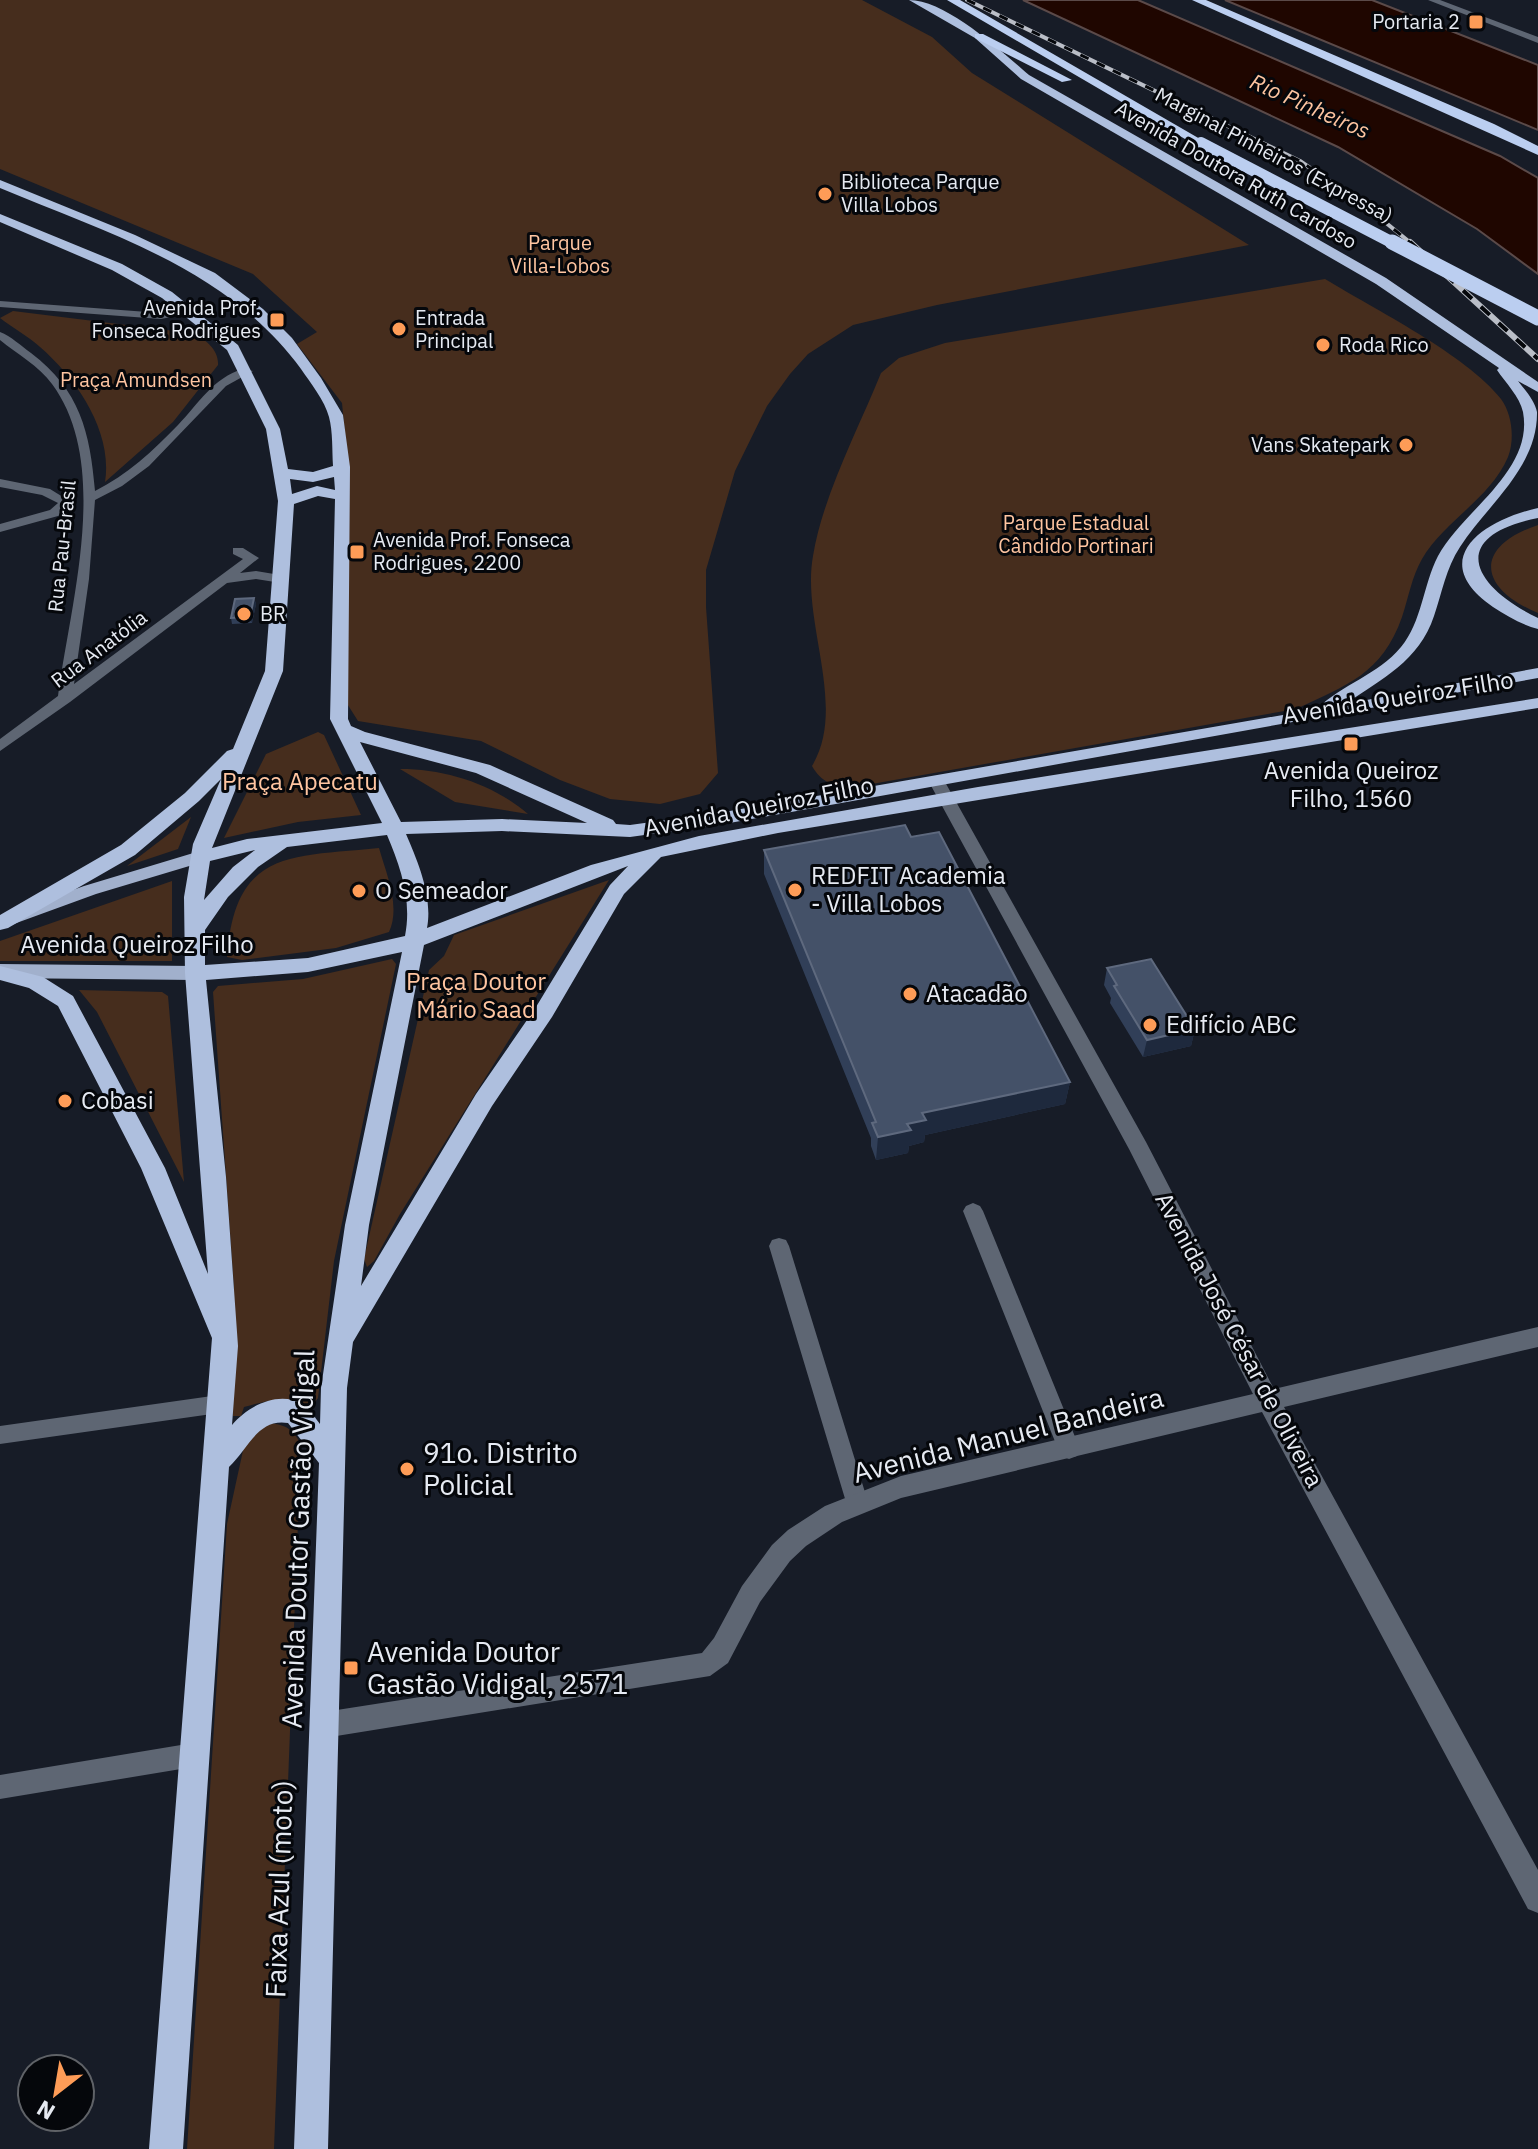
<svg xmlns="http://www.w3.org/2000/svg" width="1538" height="2149" viewBox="0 0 1538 2149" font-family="'IBM Plex Sans',sans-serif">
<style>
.green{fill:#462d1d}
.water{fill:#1f0600;stroke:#5b4a49;stroke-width:2}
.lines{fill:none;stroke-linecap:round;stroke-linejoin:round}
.minor{fill:#5e6673;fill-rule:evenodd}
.tertiary{fill:#5e6673;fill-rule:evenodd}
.primary{fill:#a1b0cc;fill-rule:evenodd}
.trunk{fill:#aebfde;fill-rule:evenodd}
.motorway{fill:#bbcef0;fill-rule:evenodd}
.rail-far1-casing{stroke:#babec7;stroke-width:4}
.rail-casing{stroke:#babec7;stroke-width:6}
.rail-far1{stroke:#05070b;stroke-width:3;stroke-dasharray:9;stroke-linecap:butt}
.rail{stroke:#05070b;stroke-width:4;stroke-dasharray:12;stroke-linecap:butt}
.motorway-bridge-far1{stroke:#bbcef0;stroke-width:12}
.motorway-bridge{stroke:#bbcef0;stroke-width:15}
.wall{fill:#313f58}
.shaded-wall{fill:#1e293d}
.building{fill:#445168;stroke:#5e697e;stroke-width:2}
.poi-dot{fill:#fe9c57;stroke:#05070b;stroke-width:3}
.labels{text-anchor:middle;stroke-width:6;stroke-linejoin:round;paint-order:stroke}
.far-poi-label{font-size:20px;fill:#e6eaf2;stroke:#05070b;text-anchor:start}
.far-street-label{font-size:20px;fill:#e6eaf2;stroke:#05070b}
.far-park-label{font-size:20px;fill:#ffc5a1;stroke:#05070b}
.far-water-label{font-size:22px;font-style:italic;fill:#fdc4a0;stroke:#05070b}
.street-label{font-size:24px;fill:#e6eaf2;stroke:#05070b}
.poi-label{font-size:24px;fill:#e6eaf2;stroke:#05070b;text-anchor:start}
.park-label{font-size:24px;fill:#ffc5a1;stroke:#05070b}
.near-street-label{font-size:28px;fill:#e6eaf2;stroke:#05070b}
.near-poi-label{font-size:28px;fill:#e6eaf2;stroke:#05070b;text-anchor:start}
</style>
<rect width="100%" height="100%" fill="#171c27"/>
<path class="green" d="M0,0H862L932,37L972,73L1249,245L937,305L853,325L808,354L790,374L767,406L735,471L706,570V607L718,773L700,794L660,804L610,799L560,780L481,741L358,721L346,702L349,475L342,403L297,344L317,332L253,274L0,169Z
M1325,279C1374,309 1467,355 1501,399C1512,414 1515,439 1508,457C1490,499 1444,521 1422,559C1412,576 1408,599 1402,617C1382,674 1347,685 1296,709L866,785C843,787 825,789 812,766C848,706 801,622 813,556C823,495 858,430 881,373L899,358L945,343Z
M13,311L191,333C205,338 219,350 218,365L173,422L105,482C113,432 77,379 40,347C28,336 13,328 0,318Z
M1538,525V613C1478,588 1473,547 1538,525Z
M318,732L324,735L361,815L298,822L224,838L266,754Z
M400,769C446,769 493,784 528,814L455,802Z
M191,817L178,849L127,866Z
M379,848C386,873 401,906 389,932L336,948L242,960L227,957C235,849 290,857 379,848Z
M609,880L400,1214L374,1261L367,1267L364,1259L429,970L444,956L454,935Z
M172,881V961H0V941Z
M392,959L396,964L334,1261L318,1398L313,1405L304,1407C286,1394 263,1402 244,1407L241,1416H233L234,1288L213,992L218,986L303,979Z
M79,990L162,992L168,996L184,1182L97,1012Z
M270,1423C287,1425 293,1430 301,1444L274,2149H187L227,1524L244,1446L250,1436Z"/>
<path class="water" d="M1023,0H1138L1500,156L1538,178V274L1477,229L1338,147Z
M1225,0H1372L1538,65V130Z"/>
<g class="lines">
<path class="minor" d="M0,301L161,313L190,309L195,312L161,319L0,307Z
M0,332C11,336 21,346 31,353C80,390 90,432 95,491C127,475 154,450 178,425C199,403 213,378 243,369L253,371L226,386L149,466L122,486L95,500L89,579L74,684L243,559L233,554V548H243L259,558L240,573L256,571L286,576L288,579L281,583L256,579L227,583L70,702L0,751V739L58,696C70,604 112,465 52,384C39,366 17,354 0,340Z
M0,479L50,489L71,502L66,512L58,516L0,532V524L50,510L58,503L42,495L0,487Z
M973,1203L980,1206L983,1211L1080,1449L1077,1456L1069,1459L1061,1456L1058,1449L963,1211L966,1206Z
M779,1238L786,1240L789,1246L868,1502L865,1509L857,1512L849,1509L846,1502L769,1246L772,1240Z
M219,1395L226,1398L230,1404L226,1410L219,1413L0,1444V1426Z
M193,1743L202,1746L205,1755L202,1764L193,1767L0,1799V1775Z"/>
<path class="tertiary" d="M1428,0H1440L1538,37V43Z
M937,777L945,782L1146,1142L1274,1389L1538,1327V1347L1284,1407L1538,1870V1913L1528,1909L1262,1412L901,1498L842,1522L806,1546L790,1561L760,1602L728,1663L710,1676L324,1738L315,1734L311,1725L315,1716L324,1712L702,1653L714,1638L742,1586L772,1545L788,1530L825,1506L901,1476L1253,1394L1129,1149L929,782Z"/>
<path class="primary" d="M200,851L209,857L206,861L96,894L0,929V916L84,886Z
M0,964L195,966L204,973L195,980L0,978Z"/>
<path class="trunk" d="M909,0C946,0 1001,51 1029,75L1386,278L1538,382V392L1518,381C1525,390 1535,401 1537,412C1538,468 1486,506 1460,547C1446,568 1442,593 1434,616C1419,661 1382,679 1345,704L1538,668V678L724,824L630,837L502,831L406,834C418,862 433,897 427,928L591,865L699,836L978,787L1538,698V708L778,833L661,857L624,894L552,1017L492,1106L353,1342L347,1388L328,2149H294L319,1463L288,1423C258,1418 248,1449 229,1467L183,2149H149L212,1338L141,1168L58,1006L29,988L0,980V966L43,977L73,996L165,1168L208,1274L185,973L184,897L193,844L221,779L199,801L135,855L8,928L0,930V915L121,845L185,793L227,751L233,749L265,671L278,501L266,429L227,350L162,298L112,270L0,222V214L122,264L172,292L238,345L280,429L288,469L313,472L333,466C332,450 333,432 329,417C325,401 310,382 301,369C228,269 110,234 0,188V180L135,235L215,273L263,309L292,338L321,378L343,415L350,467L348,719L351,726L365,732L490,765L613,820L616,824L630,825L724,812L1317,709C1342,684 1378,675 1401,647C1422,622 1423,585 1438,556C1462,511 1534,471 1523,412C1520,397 1505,382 1497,370L1499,368L1376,284L1021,79L975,38ZM334,477L335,490L317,486L292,494L290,479L313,482ZM318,496L335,499L330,719L382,823L247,839L212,848L283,671L294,504ZM360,742L476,773L587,823L502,819L401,822ZM387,835C401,868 412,901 405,936L308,958L205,965V930L228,897L258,867L287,847ZM255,850L233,867L204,900L210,861ZM628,866L610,885L536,1007L476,1094L361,1286L369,1225L424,945ZM402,952L345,1225L321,1388L320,1424C315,1418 310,1408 303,1404C278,1390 248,1406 232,1425L238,1346L226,1177L206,980L308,972Z
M1538,508V518C1447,536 1471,586 1538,618V629C1522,625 1507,616 1493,607C1425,560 1483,520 1538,508Z"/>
<path class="motorway" d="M947,0H960L1207,143L1197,146Z
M1192,0H1206L1494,124L1538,146V155Z
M975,34H983L1072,80L1062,82L975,38Z"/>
<defs>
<path id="rail-far1" d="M967,0L1300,161L1364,205L1412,244"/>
<path id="rail" d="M1410,242L1538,359"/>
</defs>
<use href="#rail-far1" class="rail-far1-casing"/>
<use href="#rail" class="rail-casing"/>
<use href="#rail-far1" class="rail-far1"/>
<use href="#rail" class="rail"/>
<path class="motorway-bridge-far1" d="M1201,143L1395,244"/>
<path class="motorway-bridge" d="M1392,242L1538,318"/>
</g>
<path class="wall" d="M254,598L256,604L252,623L232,624L231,618Z
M911,837L1070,1082L1065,1104L925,1135L924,1142L909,1146L908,1153L876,1160L871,1146V1138L764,874V850Z
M1107,968L1195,1029L1191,1046L1143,1057L1110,1003L1111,998L1104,985Z"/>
<path class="shaded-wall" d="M254,598L256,604L252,623L250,617Z
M1195,1029L1191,1046L1143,1057L1147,1040Z
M1070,1082L1065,1104L925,1135L924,1142L909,1146L908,1153L876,1160L878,1137L922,1113Z"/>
<path class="building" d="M254,598L250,617L231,618L235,599Z
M905,825L911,837L939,832L1070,1082L922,1113L926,1120L907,1124L911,1130L878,1137L872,1123L876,1122L764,850Z
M1151,959L1195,1029L1147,1040L1114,986L1117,985L1107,968Z"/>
<g class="poi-dot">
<rect x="1468" y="14" width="16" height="16" rx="4"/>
<circle cx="825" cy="194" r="8"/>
<rect x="269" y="312" width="16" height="16" rx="4"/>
<circle cx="399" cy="329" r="8"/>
<circle cx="1323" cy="345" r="8"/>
<circle cx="1406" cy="445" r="8"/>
<rect x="349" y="544" width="16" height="16" rx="4"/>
<circle cx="244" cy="614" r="8"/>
<rect x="1343" y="736" width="16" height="16" rx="4"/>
<circle cx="795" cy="890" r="8"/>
<circle cx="359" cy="891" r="8"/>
<circle cx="910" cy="994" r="8"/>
<circle cx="1150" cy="1025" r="8"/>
<circle cx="65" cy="1101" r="8"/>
<circle cx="407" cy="1469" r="8"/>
<rect x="343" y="1660" width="16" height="16" rx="4"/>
</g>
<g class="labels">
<g class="far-poi-label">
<text x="1460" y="29" text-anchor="end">Portaria 2</text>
<text x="841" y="189">Biblioteca Parque<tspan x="841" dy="23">Villa Lobos</tspan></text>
<text x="261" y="315" text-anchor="end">Avenida Prof.<tspan x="261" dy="23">Fonseca Rodrigues</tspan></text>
<text x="415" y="325">Entrada<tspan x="415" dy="23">Principal</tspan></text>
<text x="1339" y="352">Roda Rico</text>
<text x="1390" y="452" text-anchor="end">Vans Skatepark</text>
<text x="373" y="547">Avenida Prof. Fonseca<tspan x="373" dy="23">Rodrigues, 2200</tspan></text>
<text x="260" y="621">BR</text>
</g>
<g class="far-street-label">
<text transform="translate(1274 155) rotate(28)" y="7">Marginal Pinheiros (Expressa)</text>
<text transform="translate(1236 175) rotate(30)" y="7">Avenida Doutora Ruth Cardoso</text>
<text transform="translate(62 546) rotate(-84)" y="7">Rua Pau-Brasil</text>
<text transform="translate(99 649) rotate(-37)" y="7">Rua Anatólia</text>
</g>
<g class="far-park-label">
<text x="560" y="250">Parque<tspan x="560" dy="23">Villa-Lobos</tspan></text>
<text x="136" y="387">Praça Amundsen</text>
<text x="1076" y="530">Parque Estadual<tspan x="1076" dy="23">Cândido Portinari</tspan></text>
</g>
<g class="far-water-label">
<text transform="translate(1310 106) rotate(24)" y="8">Rio Pinheiros</text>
</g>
<g class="street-label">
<text transform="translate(1398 698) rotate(-9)" y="8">Avenida Queiroz Filho</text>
<text transform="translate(759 807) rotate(-11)" y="8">Avenida Queiroz Filho</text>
<text x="137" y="953">Avenida Queiroz Filho</text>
<text transform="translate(1239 1340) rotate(62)" y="8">Avenida José César de Oliveira</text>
</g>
<g class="poi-label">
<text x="1351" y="779" text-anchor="middle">Avenida Queiroz<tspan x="1351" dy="28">Filho, 1560</tspan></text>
<text x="811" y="884">REDFIT Academia<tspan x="811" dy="28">- Villa Lobos</tspan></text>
<text x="375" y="899">O Semeador</text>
<text x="926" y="1002">Atacadão</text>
<text x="1166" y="1033">Edifício ABC</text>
<text x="81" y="1109">Cobasi</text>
</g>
<g class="park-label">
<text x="300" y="790">Praça Apecatu</text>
<text x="476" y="990">Praça Doutor<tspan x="476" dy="28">Mário Saad</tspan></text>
</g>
<g class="near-street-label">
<text transform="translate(1008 1435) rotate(-14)" y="10">Avenida Manuel Bandeira</text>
<text transform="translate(298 1539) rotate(-88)" y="10">Avenida Doutor Gastão Vidigal</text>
<text transform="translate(279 1889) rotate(-88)" y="10">Faixa Azul (moto)</text>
</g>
<g class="near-poi-label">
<text x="423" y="1463">91o. Distrito<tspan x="423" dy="32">Policial</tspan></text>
<text x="367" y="1662">Avenida Doutor<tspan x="367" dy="32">Gastão Vidigal, 2571</tspan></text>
</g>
</g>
<g transform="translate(56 2093) rotate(211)"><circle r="38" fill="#05070b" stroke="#5f6267" stroke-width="2"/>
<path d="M0-6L14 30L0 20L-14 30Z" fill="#fe9c57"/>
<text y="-12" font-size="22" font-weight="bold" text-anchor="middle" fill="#e6eaf2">N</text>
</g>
</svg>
